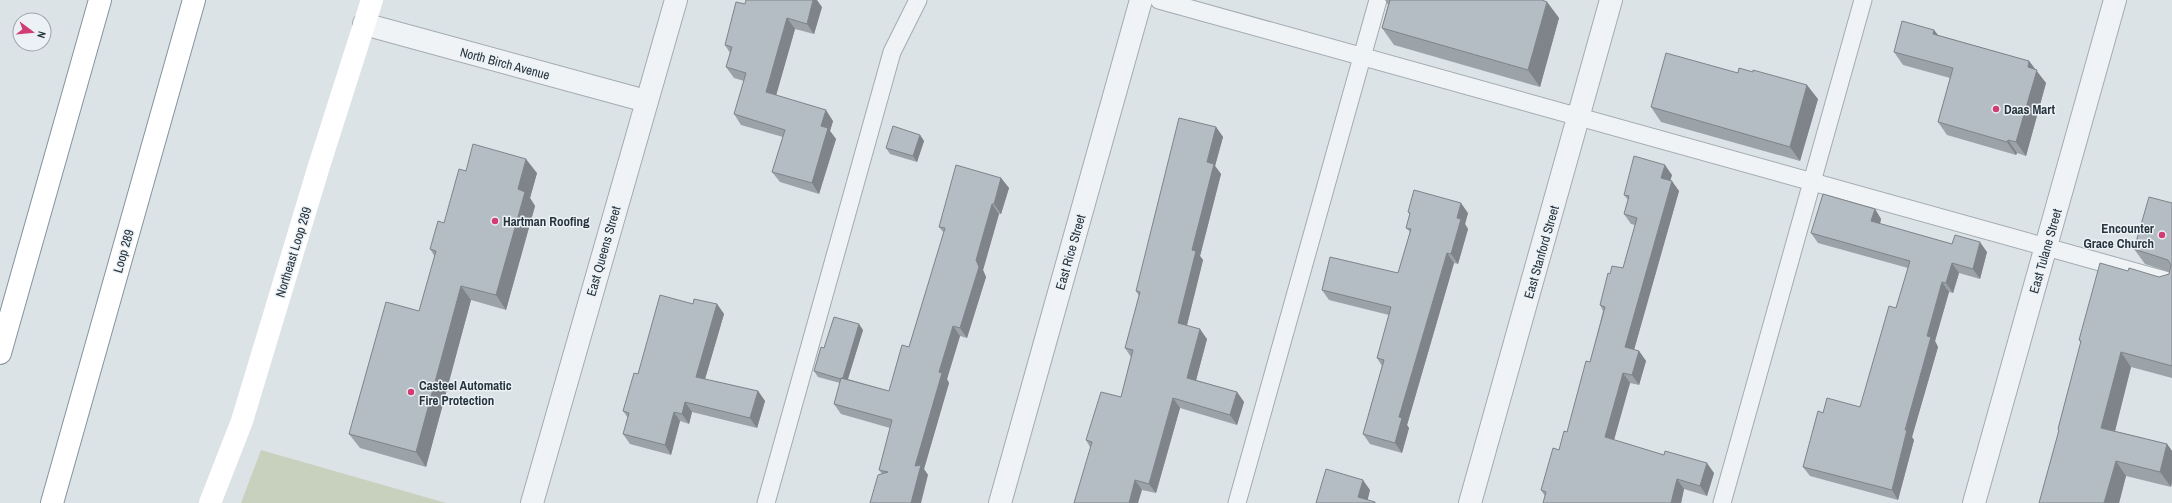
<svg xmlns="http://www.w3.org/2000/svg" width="2172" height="503" viewBox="0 0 2172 503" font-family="'Archivo Narrow',sans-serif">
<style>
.green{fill:#c7d1bd}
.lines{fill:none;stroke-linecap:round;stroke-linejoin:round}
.service-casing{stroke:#a2abb1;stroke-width:19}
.minor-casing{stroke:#a2abb1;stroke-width:24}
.motorway-casing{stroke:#84949e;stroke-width:24}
.service{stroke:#eff3f5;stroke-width:17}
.minor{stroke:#eff3f5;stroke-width:22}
.secondary{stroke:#fff;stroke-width:22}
.motorway{stroke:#fff;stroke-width:22}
.wall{fill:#9ba3a9}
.shaded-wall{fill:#7e8489}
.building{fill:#b4bdc4;stroke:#7e8489}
.poi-dot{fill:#d13d73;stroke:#ecf1f5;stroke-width:1.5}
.labels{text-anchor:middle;stroke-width:3;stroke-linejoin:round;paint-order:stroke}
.street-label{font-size:13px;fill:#26343e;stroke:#ecf1f5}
.poi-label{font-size:13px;font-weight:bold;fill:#26343e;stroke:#ecf1f5;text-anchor:start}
</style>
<rect width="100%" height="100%" fill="#dce3e7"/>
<path class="green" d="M261,450L446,503H241Z"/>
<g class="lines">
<defs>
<path id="service" d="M1159,0L2172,282
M766,503L892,52L918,0
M1237,503L1378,0
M1722,503L1863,0"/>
<path id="minor" d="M364,24L646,101
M532,503L676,0
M1000,503L1141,0
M1470,503L1611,0
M1974,503L2115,0"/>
<path id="motorway" d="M0,353L100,0
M52,503L194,0"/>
</defs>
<use href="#service" class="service-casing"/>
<use href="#minor" class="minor-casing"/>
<use href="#motorway" class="motorway-casing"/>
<use href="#service" class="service"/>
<use href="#minor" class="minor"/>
<path class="secondary" d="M210,503L242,421L319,166L372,0"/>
<use href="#motorway" class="motorway"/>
</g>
<path class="wall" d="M1385,0H1542L1547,2L1559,18L1540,87L1394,45L1382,28L1388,5Z
M745,4L822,7L814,34L795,29L776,95L833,121L830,131L836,139L819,194L780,182L772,172L783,137L741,125L734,114L744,81L734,78L726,67L730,53L725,45Z
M1934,30L1938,35L2029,61L2046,83L2026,156L2017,153L2016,155L1947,135L1938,122L1950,78L1903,65L1894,52Z
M1818,99L1800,161L1661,122L1651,107Z
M1216,127L1223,137L1215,166L1221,174L1200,256L1203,260L1187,325L1207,339L1196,380L1237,392L1244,402L1237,425L1180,408L1156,493L1142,490L1090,447L1086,440L1121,397L1131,357L1125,348L1139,296L1136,291Z
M920,135L924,141L917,162L890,154L886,148Z
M466,171L537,173L530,198L535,206L506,310L471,300L426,467L360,448L349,434L419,311L435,257L430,249L444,223Z
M1672,175L1670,180L1679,191L1634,350L1639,351L1646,361L1639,385L1630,383L1614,440L1714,473L1707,496L1684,489L1681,503H1543L1545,496L1541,490L1567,432L1590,362L1603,311L1600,305L1610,274L1623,268L1635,225L1631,224L1624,214L1628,200L1624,195Z
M1001,178L1009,188L1001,214H999L983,270L986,277L967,338L960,336L947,379L949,383L924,469L928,475L882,474L879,470L890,428L841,414L834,404L840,383L818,377L814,371L863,330L848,379L889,391L909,347L944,233L939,227Z
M2172,203V378L2131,367L2115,431L2167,444L2172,451V482L2171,487L2126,476L2119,503H2039L2059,431L2058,429L2081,343L2079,340L2128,271L2159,277L2169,274V272L2145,264L2134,249Z
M1875,209L1881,219L1880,224L1952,244L1987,252L1980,279L1959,273L1953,293L1949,292L1935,341L1938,347L1912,437L1914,440L1898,500L1810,476L1803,467L1823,413L1860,407L1896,308L1908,268L1818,243L1811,233Z
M1408,212L1468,213L1465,224L1468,229L1458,264L1454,263L1407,425L1409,428L1402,453L1370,444L1363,434L1382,366L1377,358L1389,315L1329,300L1322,290L1398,273L1410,232L1406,228L1410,215Z
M717,304L724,314L705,379L758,391L765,401L757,428L692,412L689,424L680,421L671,455L630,444L623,434L628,418L623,411L638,374Z"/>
<path class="shaded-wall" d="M813,0H817L822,7L814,34L807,24Z
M1547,2L1559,18L1540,87L1528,70Z
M787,18L795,29L774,103L766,92Z
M1934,30L1944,43L1933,34Z
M2029,61L2046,83L2026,156L2016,142L2028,67Z
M1807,85L1818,99L1800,161L1790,147Z
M826,110L833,121L830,131L836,139L819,194L812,183L821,126Z
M1216,127L1223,137L1215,166L1221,174L1200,256L1203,260L1185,333L1178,323L1192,250L1207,162Z
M920,135L924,141L917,162L913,156Z
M2008,140L2017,153L2016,155L2007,142Z
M526,159L537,173L530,198L535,206L506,310L496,295L518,189Z
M1665,165L1672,175L1668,188L1661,178Z
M1001,178L1009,188L1001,214L994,204Z
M1672,181L1679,191L1632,357L1625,347Z
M1461,203L1468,213L1465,224L1468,229L1458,264L1451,254L1457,218Z
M992,204L999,214L983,270L986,277L967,338L960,328L976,260Z
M1875,209L1881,219L1878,231L1871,221Z
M1980,242L1987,252L1980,279L1973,269Z
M1447,253L1454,263L1407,425L1409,428L1402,453L1395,443L1399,417Z
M1952,263L1959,273L1953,293L1946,283Z
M1942,282L1949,292L1935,341L1938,347L1912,437L1914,440L1898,500L1892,490L1927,336Z
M461,286L471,300L426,467L416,452Z
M717,304L724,314L703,386L696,377Z
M859,324L863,330L846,385L842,379Z
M953,326L960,336L947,379L949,383L924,469L928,475L921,503H911L915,466L939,372Z
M1200,329L1207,339L1194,388L1187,378Z
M1639,351L1646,361L1639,385L1632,375Z
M2121,352L2131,367L2112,443L2101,428Z
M1623,373L1630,383L1612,447L1605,437Z
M758,391L765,401L757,428L750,418Z
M1237,392L1244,402L1237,425L1230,415Z
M1173,398L1180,408L1156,493L1149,484Z
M685,402L692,412L689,424L682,414Z
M674,412L680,421L671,455L665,445Z
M2167,444L2172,451V482L2171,487L2160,472Z
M2116,461L2126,476L2119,503H2104Z
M1707,463L1714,473L1707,496L1700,486Z
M1677,479L1684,489L1681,503H1671Z
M1135,480L1142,490L1138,503H1129Z
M1363,480L1370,490L1367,503L1358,497Z"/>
<path class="building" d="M746,0H813L807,24L787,18L766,92L826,110L821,126L828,128L812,183L772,172L785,130L734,114L746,73L726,67L732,47L725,45L736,2L745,4Z
M1390,0H1542L1547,2L1528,70L1382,28Z
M1902,21L1934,30L1933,34L2029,61L2028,67L2037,70L2016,142L2008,140L2007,142L1938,122L1953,68L1894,52Z
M1666,53L1738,73L1739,68L1753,72V70L1807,85L1790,147L1651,107Z
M1179,118L1216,127L1207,162L1214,164L1192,250L1196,251L1178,323L1200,329L1187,378L1237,392L1230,415L1173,398L1149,484L1135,480L1129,503H1074L1092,442L1086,440L1101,392L1121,397L1133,350L1125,348L1140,292L1136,291Z
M893,126L920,135L913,156L886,148Z
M473,144L526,159L518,189L525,192L496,295L461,286L416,452L349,434L386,302L419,311L436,251L430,249L438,221L444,223L459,169L466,171Z
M1634,156L1665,165L1661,178L1672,181L1625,347L1639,351L1632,375L1623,373L1605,437L1664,455L1665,451L1707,463L1700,486L1677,479L1671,503H1543L1546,492L1541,490L1553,448L1559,450L1564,431L1567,432L1586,361L1590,362L1605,307L1600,305L1608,273L1610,274L1612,266L1623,268L1637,218L1624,214L1629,196L1624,195Z
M956,165L1001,178L994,204H992L976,260L979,267L960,328L953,326L939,372L942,373L915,466L921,465L911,503H870L878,475L888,472L879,470L892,420L834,404L841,378L889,391L902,345L909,347L945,228L939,227Z
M1414,190L1461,203L1457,218L1461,219L1451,254L1447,253L1399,417L1402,418L1395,443L1363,434L1384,360L1377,358L1391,307L1322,290L1330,257L1398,273L1411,229L1406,228L1410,213L1408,212Z
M1823,194L1875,209L1871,221L1952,244L1955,235L1980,242L1973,269L1952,263L1946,283L1942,282L1927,336L1931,337L1905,430H1907L1892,490L1803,467L1818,411L1823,413L1827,398L1860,407L1889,306L1896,308L1910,261L1811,233Z
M2149,197L2172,203V366L2121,352L2101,428L2167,444L2160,472L2116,461L2104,503H2039L2059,430L2058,429L2081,341L2079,340L2100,263L2128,271L2129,268L2159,277L2169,274L2171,265L2168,260L2134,249Z
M660,295L693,304L694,299L717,304L696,377L758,391L750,418L685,402L682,414L674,412L665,445L623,434L629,413L623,411L634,373L638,374Z
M834,317L859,324L843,378H841V379L814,371L821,347L824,348Z
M1326,469L1363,480L1358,497L1375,502V503H1316Z"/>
<g class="poi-dot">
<circle cx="1996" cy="109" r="4"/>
<circle cx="495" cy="221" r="4"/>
<circle cx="2162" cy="235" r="4"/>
<circle cx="411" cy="392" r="4"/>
</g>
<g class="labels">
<g class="street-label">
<text transform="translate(505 63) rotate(15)" y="5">North Birch Avenue</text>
<text transform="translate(123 251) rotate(-74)" y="5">Loop 289</text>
<text transform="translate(603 251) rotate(-74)" y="5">East Queens Street</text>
<text transform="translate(2045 251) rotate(-74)" y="5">East Tulane Street</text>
<text transform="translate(293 252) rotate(-73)" y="5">Northeast Loop 289</text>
<text transform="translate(1070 252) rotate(-74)" y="5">East Rice Street</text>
<text transform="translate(1541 252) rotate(-74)" y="5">East Stanford Street</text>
</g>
<g class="poi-label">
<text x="2004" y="114">Daas Mart</text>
<text x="503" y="226">Hartman Roofing</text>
<text x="2154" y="233" text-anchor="end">Encounter<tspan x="2154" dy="15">Grace Church</tspan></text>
<text x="419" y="390">Casteel Automatic<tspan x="419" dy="15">Fire Protection</tspan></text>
</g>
</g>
<g transform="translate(32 32) rotate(106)"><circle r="19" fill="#ecf1f5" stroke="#9da5ac"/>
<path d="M0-3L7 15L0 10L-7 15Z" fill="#d13d73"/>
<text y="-6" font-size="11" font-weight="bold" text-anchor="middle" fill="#26343e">N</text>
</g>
</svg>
